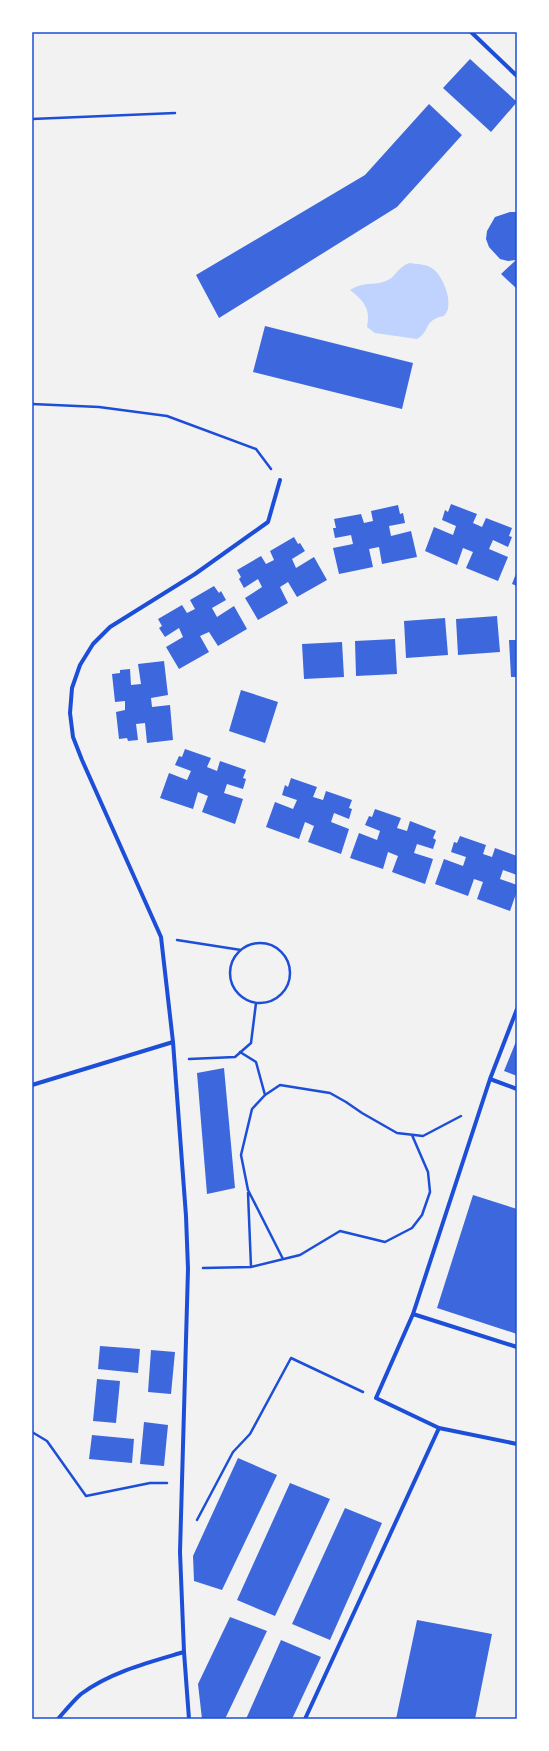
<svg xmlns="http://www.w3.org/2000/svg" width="549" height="1751" viewBox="0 0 549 1751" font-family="Georgia,serif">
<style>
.water{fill:#bfd3fe}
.building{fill:#3d67dc}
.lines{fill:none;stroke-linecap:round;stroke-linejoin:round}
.path{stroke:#1d4ed8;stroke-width:2.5}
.minor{stroke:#1d4ed8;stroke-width:4}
.neatline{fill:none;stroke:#1d4ed8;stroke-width:1.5}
</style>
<rect width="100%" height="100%" fill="#f2f2f2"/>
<path class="water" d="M409,263C416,264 424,264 430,267C441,272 451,296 448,308C448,311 445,314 444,316C423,320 431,331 417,339L375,333L367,327C371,309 364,301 350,290C365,281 373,286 386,281C395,278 397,268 409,263Z"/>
<path class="building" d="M470,59L517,102L491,132L443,88Z
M429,104L462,135L397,207L219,318L196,275L365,175Z
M510,212H517V289L501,274L516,260L508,261L500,259L489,247L486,239L487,231L495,217Z
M265,326L413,363L402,409L253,372Z
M451,504L477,514L473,523L482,527L486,518L512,528L509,536L512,537L508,547L493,540L489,549L508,557L498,581L466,568L473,552L463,548L457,565L425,551L434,527L453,535L456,526L442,520L445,510L448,512Z
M398,505L400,514L403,513L405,523L389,526L391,536L411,531L417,557L382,564L379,547L369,549L373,567L339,574L333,548L353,544L351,535L335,538L333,528H336L334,519L361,514L364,523L373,521L371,511Z
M294,537L298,544L300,543L305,551L292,559L296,568L314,557L327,580L297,597L288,582L280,587L288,603L258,620L245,598L262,587L258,579L244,588L239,579L241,577L237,570L261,556L266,564L274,560L270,551Z
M517,571V586L512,584Z
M214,586L219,593L221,591L226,600L212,608L217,617L234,606L247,629L218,646L209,632L200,636L209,652L179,669L166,647L183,637L179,628L165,637L159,628L162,626L158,619L182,605L187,613L195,609L190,600Z
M497,616L500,652L458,655L456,619Z
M445,618L448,655L406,658L404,621Z
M395,639L397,674L356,676L355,641Z
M509,640H517V677H511Z
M342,642L344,677L304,679L302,644Z
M164,661L168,695L151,698L152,707L170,705L173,740L147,743L145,723L136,724L138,740L128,741L127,738L119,739L116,712L125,710V701L115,702L112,674L120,673V670L130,669L131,685L141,684L138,664Z
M241,690L278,702L265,743L229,731Z
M185,749L211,758L207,767L217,771L220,761L246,770L243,778L246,779L243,789L227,784L224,793L243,799L235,824L202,812L208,796L198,792L193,809L160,798L169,773L187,780L191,771L175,765L179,756L182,757Z
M291,778L317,787L313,797L323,800L326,791L352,800L349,808L352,809L349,819L334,813L331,822L349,829L341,854L308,842L314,826L305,822L299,839L266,827L275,802L293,809L297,800L282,795L285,785L288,787Z
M375,809L401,818L397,828L407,831L410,821L436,831L433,838L436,840L433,849L417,844L414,853L433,859L425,884L392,872L398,856L388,852L383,869L350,858L359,833L377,840L380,831L365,825L369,816L372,817Z
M460,836L486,845L483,854L492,857L495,848L517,856V875L503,870L500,879L517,885V891L510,911L477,899L483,882L474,879L468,896L435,884L444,859L463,866L466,857L451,852L454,842L457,843Z
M517,1039V1076L504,1071Z
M224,1068L235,1188L207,1194L197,1073Z
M473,1195L517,1209V1334L437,1308Z
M100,1346L140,1349L138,1373L98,1369Z
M151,1350L175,1352L171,1394L148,1392Z
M97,1379L120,1381L116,1423L93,1421Z
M144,1422L168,1425L164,1466L140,1464Z
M92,1435L134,1439L132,1463L89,1459Z
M238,1458L277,1475L222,1590L194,1581L193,1556Z
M290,1483L330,1499L275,1616L237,1600Z
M345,1508L382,1523L330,1640L292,1624Z
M230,1617L267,1631L225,1719H202L198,1684Z
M417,1620L492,1634L475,1719H396Z
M281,1640L321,1657L292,1719H246Z"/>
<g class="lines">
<path class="path" d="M32,119L175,113
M32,404L99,407L167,416L256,449L271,469
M177,940L241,950
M230 973a30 30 0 1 1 60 0a30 30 0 1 1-60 0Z
M240,1052L256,1062L265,1095
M189,1059L235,1057L251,1043L256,1003
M248,1193L251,1267
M283,1259L248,1190L241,1155L252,1109L265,1095L280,1085L330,1093L346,1102L362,1113L397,1133L423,1136L461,1116
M203,1268L251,1267L300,1255L340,1231L385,1242L412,1228L422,1215L430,1192L428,1172L412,1135
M32,1432L47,1441L86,1496L150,1483H167
M197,1520L233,1452L250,1434L291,1358L363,1392"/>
<path class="minor" d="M471,32L517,76
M517,1009L490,1079L413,1314L376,1398L439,1428L517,1444
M490,1079L517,1089
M32,1085L173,1042
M413,1314L517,1347
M58,1719C65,1711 73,1701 81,1694C110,1672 150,1662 184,1652
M189,1719L184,1652L180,1552L188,1269L186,1216L173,1042L161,937L82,760L73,737L70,713L72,688L80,665L93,644L110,627L195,574L268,522L280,480
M305,1719L439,1428"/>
</g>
<rect width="549" height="1751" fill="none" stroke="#ffffff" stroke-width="66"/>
<rect x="33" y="33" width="483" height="1685" class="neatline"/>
</svg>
